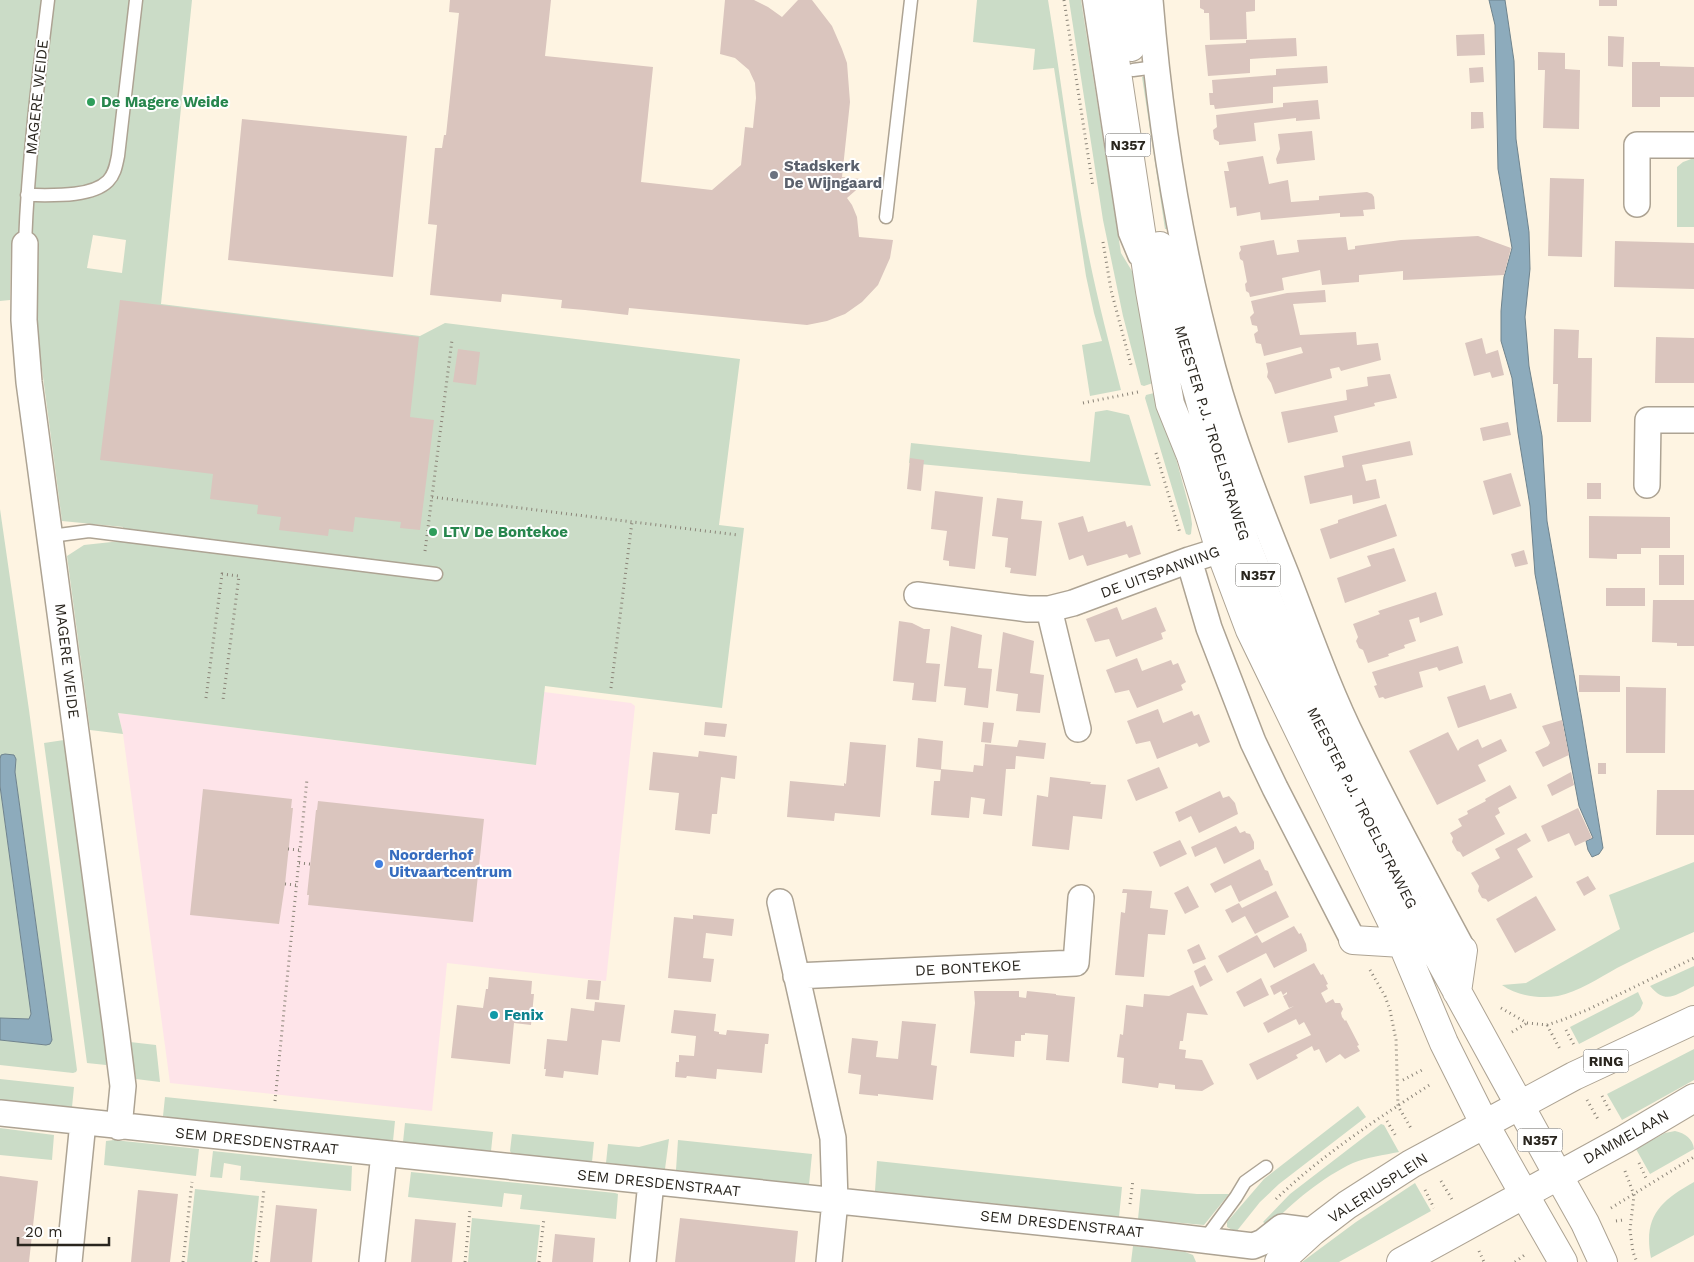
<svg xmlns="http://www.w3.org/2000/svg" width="1694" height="1262" viewBox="0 0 1694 1262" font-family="'Work Sans',sans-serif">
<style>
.commercial{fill:#fee4e9}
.green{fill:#cbdcc7;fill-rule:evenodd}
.water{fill:#8dabbc;stroke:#6f838d}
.building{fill:#dac5be}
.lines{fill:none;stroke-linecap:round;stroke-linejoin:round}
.service-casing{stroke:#ada393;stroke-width:15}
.minor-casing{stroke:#ada393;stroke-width:28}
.secondary-casing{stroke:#ada393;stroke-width:30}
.primary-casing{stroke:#ada393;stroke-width:30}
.path{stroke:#8b8478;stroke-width:3;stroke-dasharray:1 4;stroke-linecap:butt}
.service{stroke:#fff;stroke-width:12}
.minor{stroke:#fff;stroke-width:25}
.secondary{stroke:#fff;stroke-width:28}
.primary{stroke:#fff;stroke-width:28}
.leisure-dot{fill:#2e9e5b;stroke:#fff;stroke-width:2}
.worship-dot{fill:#6b7280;stroke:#fff;stroke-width:2}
.shop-dot{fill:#3f7fe0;stroke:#fff;stroke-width:2}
.culture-dot{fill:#0f9aa8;stroke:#fff;stroke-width:2}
.labels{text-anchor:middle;stroke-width:4;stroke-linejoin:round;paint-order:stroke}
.shield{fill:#fff;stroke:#696662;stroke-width:1}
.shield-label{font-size:14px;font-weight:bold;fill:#29251e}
.street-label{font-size:15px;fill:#29251e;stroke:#fff}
.leisure-label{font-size:15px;font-weight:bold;fill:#27864d;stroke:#fff;text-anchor:start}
.worship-label{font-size:15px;font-weight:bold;fill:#5b616d;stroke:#fff;text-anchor:start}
.shop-label{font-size:15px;font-weight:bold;fill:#366cbe;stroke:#fff;text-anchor:start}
.culture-label{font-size:15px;font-weight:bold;fill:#0d838f;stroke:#fff;text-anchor:start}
</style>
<rect width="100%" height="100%" fill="#fef4e2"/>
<path class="commercial" d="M544,692L631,703L635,706L606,981L447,963L432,1111L170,1083L123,734L118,713L535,765Z"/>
<path class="green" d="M0,0H192L161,304L420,336L445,323L740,359L719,525L744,528L722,708L545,686L536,765L118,713L123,734L90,730L67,556L84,545L121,541L123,527L62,521L38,339L37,314L38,245L11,243L10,300L0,301ZM93,235L126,240L122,273L87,268Z
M977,0H1048C1062,85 1072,172 1089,257C1098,302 1110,346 1121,390L1090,396L1082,345L1102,341L1094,313L1086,276L1054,68L1033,70L1035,49L973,42Z
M1069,0H1081L1121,253L1135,276L1156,382L1144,386L1141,385L1123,316L1103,220Z
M1151,76L1173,229H1165L1142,77Z
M1694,158V227H1677V167L1683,162Z
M1158,392L1190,510L1192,524L1191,534L1189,535L1186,534L1145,398L1146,395Z
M1107,410L1129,415L1151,486L909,463L911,443L1090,462L1095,412Z
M0,509L29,710L77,1070L76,1072L73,1073L0,1065V1040L46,1045L52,1040L15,772L16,759L1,755L0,759Z
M64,740L106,1053V1065L87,1063L44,743Z
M0,786L31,1014L29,1019L0,1018Z
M1694,862V932C1668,943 1642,955 1617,968C1599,978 1578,992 1558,996C1540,999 1517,996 1502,985L1526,983L1620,929L1609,895Z
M1694,966V986C1675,995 1666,1005 1650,986Z
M1638,992L1643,1003L1640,1010L1633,1016L1579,1044L1570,1027Z
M130,1042L156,1045L160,1082L136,1079Z
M1694,1049V1080L1622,1120L1607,1094Z
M0,1079L74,1087L72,1107L0,1100Z
M165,1097L395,1121L393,1141L172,1118L163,1116Z
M1358,1106L1366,1117L1279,1184L1260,1202L1236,1232L1227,1227V1222L1264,1179Z
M405,1123L493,1132L491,1151L403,1142Z
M1381,1124L1384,1125L1399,1152C1384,1155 1367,1157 1353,1163C1325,1176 1290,1203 1270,1227L1263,1222L1290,1194Z
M0,1128L54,1135L52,1160L0,1155Z
M1675,1131C1685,1133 1693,1139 1694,1149L1650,1174L1636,1149L1665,1133Z
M512,1134L594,1142L592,1162L512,1154L510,1151Z
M669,1139L665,1169L606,1163L608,1144L639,1147Z
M114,1140L199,1149L196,1176L104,1165L106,1141Z
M678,1140L812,1154L809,1185L676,1170Z
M213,1151L352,1166L351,1191L240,1180L241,1166L224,1163L222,1178L210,1177Z
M877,1161L1122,1187L1119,1217L875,1191Z
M411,1172L615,1193L618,1194L616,1219L520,1209L522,1195L504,1193L502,1207L408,1197Z
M1694,1182V1235L1651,1258C1643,1217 1660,1201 1694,1182Z
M1415,1183L1431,1211L1339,1262H1302L1356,1222Z
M195,1189L259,1196L252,1262H187Z
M1141,1189L1197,1194H1229L1204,1225L1138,1219Z
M472,1218L540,1225L536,1262H468Z
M1133,1246L1185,1252L1193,1255L1196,1262H1131Z"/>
<path class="water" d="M1489,0H1505L1514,61L1516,139L1529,232L1530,269L1525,317L1529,366L1542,436L1547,521L1582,720L1603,848L1599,854L1592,857L1588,850L1586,841L1593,838L1579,806L1535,574L1530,506L1518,433L1512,378L1501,341V311L1504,277L1512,248L1498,169L1495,25Z
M5,754L14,755L16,759L15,772L52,1040L50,1044L46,1045L0,1040V1018L29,1019L31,1014L0,786V759L1,755Z"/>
<path class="building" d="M450,0H551L545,56L653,67L641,182L712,190L741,165L745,127L753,128L756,98L755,83L749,70L735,58L720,54L725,0H754L768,7L782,17L798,0H812L832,26L842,49L847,63L850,102L842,177L860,179L863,184L847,198L852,205L857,217L859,237L893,240L890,258L878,285L862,302L845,314L827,321L807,325L629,308L628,315L585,310L561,308L562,300L502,294L501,302L430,295L437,225L428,224L435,148H442L444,135H446L459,13L449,12Z
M1200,0H1255V11L1246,12L1247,39L1210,40L1209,13H1204V10L1200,8Z
M1599,0H1617V6H1599Z
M1484,34L1485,55L1457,56L1456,35Z
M1608,36L1624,37L1623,67L1608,66Z
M1296,38L1297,56L1250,59V73L1208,76L1205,45L1246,43V40Z
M1538,52L1565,53V69L1580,70L1579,129L1543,128L1545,70H1538Z
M1632,62H1660V66L1694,67V97H1660V107H1632Z
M1327,66L1328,83L1273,87V103L1215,109L1214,105H1210L1209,93H1213L1212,80L1276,75V69Z
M1483,67L1484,82L1470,83L1469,68Z
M1318,100L1320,119L1296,121V118L1254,123L1256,141L1219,145V142L1214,139L1213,130L1217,127L1216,115L1283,107V103Z
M1471,112H1483L1484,128L1471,129Z
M242,119L407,136L393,277L228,260Z
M1312,131L1315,160L1277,164L1276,159L1280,149L1278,134Z
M1263,156L1269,184L1288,180L1291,202L1319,200V196L1367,192L1372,194L1374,197L1375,209L1363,210L1364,216L1340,217V213L1261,220L1260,212L1237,216L1236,207L1230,208L1224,171H1229L1227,162Z
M1550,178L1584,179L1582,257L1548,256Z
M1478,236L1511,248L1504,275L1403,280V271L1359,275V282L1322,285L1320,270L1282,278L1284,290L1250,297L1249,293L1246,291L1245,284L1247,282L1243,261L1240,259L1239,253L1241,250L1240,246L1274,240L1277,255L1299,252L1297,240L1346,237L1348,250L1355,249V246L1401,240Z
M1615,241L1694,243V289L1614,287Z
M1325,290L1326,302L1293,304L1300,335L1356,332L1357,345L1378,343L1381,360L1341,371L1339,367L1330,369L1332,378L1275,394L1271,383L1267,377L1268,372L1266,363L1303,353L1301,347L1264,356L1261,344L1256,343L1254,334L1258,331L1257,326L1252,325L1250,317L1254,313L1251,301L1287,293Z
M120,300L419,337L410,417L434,420L420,530L400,528L401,522L355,517L353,532L329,529L328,536L279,530L281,517L257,514L258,505L210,499L213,474L100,460Z
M1554,329L1579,330L1578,358H1592L1591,422H1557L1558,384H1553Z
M1656,337L1694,338V383H1655Z
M1482,338L1486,354L1498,350L1504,375L1492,378L1490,372L1474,376L1465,343Z
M458,349L480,352L476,385L453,382Z
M1390,374L1397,398L1374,403L1375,406L1334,416L1338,432L1288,443L1281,412L1347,400L1346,390L1368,386L1367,377Z
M1508,422L1511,435L1483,441L1480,428Z
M1410,441L1413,455L1362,465L1366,481L1376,479L1380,498L1353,504L1352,495L1310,504L1304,476L1344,467L1342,456Z
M910,458L924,460L921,491L907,489Z
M1511,473L1521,506L1493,515L1483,481Z
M1587,483H1601V499H1587Z
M935,491L983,497L975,569L949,566V561L943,560L947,531L931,529Z
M997,498L1023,501L1021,519L1042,521L1036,576L1010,573L1011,568L1005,567L1008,538L992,536Z
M1386,504L1397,536L1330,559L1320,529L1338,523V520Z
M1083,516L1088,532L1125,521L1127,527L1132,525L1141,554L1129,558L1127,554L1087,566L1083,555L1069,560L1058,523Z
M1589,516L1670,517V548H1641V554H1617V559L1589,558Z
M1394,548L1406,581L1345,603L1337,578L1371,566L1367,556Z
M1524,550L1528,564L1515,567L1511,554Z
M1659,555H1684V585H1659Z
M1606,588H1645V606H1606Z
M1436,592L1443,615L1420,623L1419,617L1409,620L1416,641L1404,645L1405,648L1388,654L1389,656L1368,663L1363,650L1359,648L1356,641L1358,637L1353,624L1380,614L1378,611Z
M1653,600H1694V646H1677V643L1652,642Z
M1117,607L1122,620L1156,607L1166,631L1161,633L1163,639L1116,657L1109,639L1095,642L1086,619Z
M899,621L912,623L924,629H930L926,663L940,664L936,702L912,700L914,683L893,681Z
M951,626L982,635L978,668L992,669L988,708L964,705L966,688L944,686Z
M1003,632L1034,641L1030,673L1044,675L1040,713L1016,711L1018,694L996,691Z
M1458,646L1463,663L1439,671L1437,667L1419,672L1423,687L1385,699L1383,697L1379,698L1374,686L1377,685L1372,672Z
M1137,658L1142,671L1171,660L1173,665L1178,663L1186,682L1181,685L1183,690L1137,708L1129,690L1115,693L1106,670Z
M1579,675L1620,676V692H1579Z
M1485,685L1490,700L1511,693L1517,708L1458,728L1447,697Z
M1626,687L1666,688L1665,753H1626Z
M1158,709L1163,723L1192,711L1194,716L1199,714L1210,742L1199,747L1197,743L1157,759L1150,741L1136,744L1127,721Z
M1562,720L1569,755L1543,767L1535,752L1548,746L1550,743L1542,726Z
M705,722L727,724L725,737L704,735Z
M983,722L994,723L991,743L981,742Z
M1448,732L1458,751L1460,748L1478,739L1482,748L1501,739L1507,751L1478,765L1486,781L1437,805L1409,751Z
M918,738L943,741L941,769L973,772L974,765L983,766L985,744L1017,747L1019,740L1046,743L1044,759L1016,756L1015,769H1006L1002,816L983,814L985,799L971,797L969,818L931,815L934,781H940L941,770L916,767Z
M850,742L886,745L880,817L835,813L834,821L787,817L790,781L844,786V783L846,784Z
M699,751L737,756L735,779L721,777L717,814H712L710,834L675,830L679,793L649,790L653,752L698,757Z
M1598,763H1606V774H1598Z
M1159,767L1168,788L1136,801L1127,780Z
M1571,772L1574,785L1552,796L1547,785Z
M1050,777L1091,782L1090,784L1106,785L1102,819L1073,816L1069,850L1032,846L1037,795L1048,797Z
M1510,785L1517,798L1498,808L1500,813L1495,816L1505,834L1463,857L1460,852L1457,851L1452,842L1453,838L1450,833L1462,826L1458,819L1468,814L1467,811L1486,801L1485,799Z
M203,789L292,799L291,808H293L285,884L279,924L190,915Z
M1657,790H1694V835H1656Z
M1220,791L1223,798L1229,796L1235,803L1238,814L1199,833L1191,816L1179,822L1175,812Z
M318,801L484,819L473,922L308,905L309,895H307L316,810H317Z
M1578,808L1592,838L1575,846L1569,833L1548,842L1541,826Z
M1236,826L1240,833L1245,831L1246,833L1250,834L1254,842V849L1224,864L1216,847L1195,857L1191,847Z
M1526,833L1531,841L1517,849L1533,877L1488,902L1486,899L1482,898L1478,891L1479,886L1471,873L1500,858L1495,849Z
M1180,840L1187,854L1160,867L1153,852Z
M1260,859L1265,870L1268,871L1273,885L1239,902L1231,885L1215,893L1210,884Z
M1588,876L1596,889L1584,896L1576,882Z
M1188,886L1199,907L1185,914L1174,893Z
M1123,889L1152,891L1150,908L1168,910L1165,935L1148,934L1144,977L1115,975L1121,912L1125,913L1127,893H1122Z
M1276,891L1289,917L1255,934L1245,916L1232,923L1225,910L1239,903L1242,908Z
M1536,896L1556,930L1515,953L1496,919Z
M693,915L734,919L732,936L706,933L703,958L714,959L711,982L668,978L674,917L693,919Z
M1294,926L1299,934L1301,933L1306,944L1307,951L1274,968L1266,953L1227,973L1218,956L1257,935L1262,943Z
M1199,944L1206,959L1193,964L1187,950Z
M1314,963L1321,975L1323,974L1328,984L1326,985L1328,989L1321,993L1326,1003L1333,999L1335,1003H1340L1343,1009L1341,1013L1342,1017L1345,1021L1346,1020L1359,1045L1357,1046L1360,1051L1345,1059L1340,1054L1326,1063L1319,1049L1314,1051L1312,1046L1296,1055L1298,1058L1257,1080L1249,1064L1311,1035L1304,1022L1299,1025L1296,1019L1268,1033L1263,1023L1294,1006L1289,1008L1283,996L1287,994V992L1283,995L1281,991L1274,995L1270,986Z
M1205,965L1213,980L1200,987L1194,971Z
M489,977L532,981L531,994H534L531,1025L514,1023L510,1064L451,1058L457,1005L483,1008L486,989H488Z
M1261,978L1269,995L1244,1007L1236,992Z
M588,980L601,981L599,1000L586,999Z
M1193,985L1208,1015L1187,1013L1183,1041H1180L1179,1049L1186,1050L1185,1058L1202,1060L1214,1084L1202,1091L1175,1089V1085L1159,1083L1158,1088L1122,1083L1124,1058L1117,1057L1120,1034L1123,1035L1126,1005L1143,1007L1144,994L1169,996Z
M974,991H1019V997L1026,998L1027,991L1056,994V995L1075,997L1069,1062L1046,1060L1048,1035L1025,1033V1035H1021V1041H1015L1014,1057L970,1053L975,1003Z
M595,1002L625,1005L620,1042L602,1040L598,1075L564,1071L563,1078L545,1076L546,1069H544L547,1039L567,1041L571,1008L594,1011Z
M674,1010L716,1014L714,1031L719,1032V1034L726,1035L727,1030L769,1034L768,1044H765L762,1073L717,1069L716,1079L687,1076L686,1078L675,1077L676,1062H679V1055L694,1056L696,1036L671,1033Z
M902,1021L936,1024L931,1065L937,1066L933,1100L878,1094V1096L859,1094L861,1075L848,1073L852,1038L878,1041L876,1057L898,1059Z
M0,1176L38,1181L29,1262H0Z
M138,1190L178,1194L170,1262H131Z
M276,1205L317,1209L312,1262H270Z
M680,1218L798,1231L795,1262H675Z
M415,1219L456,1223L452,1262H411Z
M555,1234L595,1238L593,1262H552Z"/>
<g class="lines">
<defs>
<path id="service" d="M1089,0L1125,234L1135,258
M1133,70L1156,67
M27,195C49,195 91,198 108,181C115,174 116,165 118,156L136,0
M886,217L911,0
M25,244C28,162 38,81 48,0
M51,536L89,531L436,574
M1205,1239L1236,1197L1245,1182L1266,1167"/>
<path id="minor" d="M1150,0C1160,125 1180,248 1213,369C1232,439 1259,507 1286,574C1308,631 1328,689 1355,743C1389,813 1426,881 1463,950
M1637,204V145H1694
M25,244L24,320L29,382L116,1030L123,1086L119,1127
M1647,485L1648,420H1694
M1189,560L1209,628L1253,742L1275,788L1353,940
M917,595L1028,609H1049L1073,603L1189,560L1240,544
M1049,609L1078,729
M780,902L833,1138L835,1201L829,1262
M796,976L1076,963L1081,898
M0,1113L1153,1234L1253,1246L1263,1242L1282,1227L1313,1231
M69,1262L83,1122
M372,1262L384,1154
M643,1262L651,1182"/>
<path id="secondary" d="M1558,1175L1585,1223L1603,1262
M1524,1194L1563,1262"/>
<path id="primary" d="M1106,0L1150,291L1170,404L1191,456L1220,550L1250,630L1402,943L1444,1043L1485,1125L1524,1194
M1126,0L1131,47
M1160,246L1173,304L1206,422L1245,542L1311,708L1356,800L1409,904L1558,1175
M1353,940L1402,943
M1457,992L1463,950
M1279,1262L1313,1231L1347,1205L1411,1164L1574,1076L1694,1020
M1401,1262L1625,1139L1694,1098"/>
</defs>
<use href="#service" class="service-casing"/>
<use href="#minor" class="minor-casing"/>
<use href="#secondary" class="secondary-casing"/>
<use href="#primary" class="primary-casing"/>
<path class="path" d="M1064,0L1093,187
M1103,242L1111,290L1131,365
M1083,403L1138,392
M1156,453L1180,533
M432,497L738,535
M425,551L452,340
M611,688L632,522
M206,698L222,574L239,576L223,700
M288,849L300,850
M299,863L310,864
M285,884L296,885
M1370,970L1385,996L1390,1010L1396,1040L1398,1106L1412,1130
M1501,1008L1527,1023L1547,1025L1562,1020L1587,1010L1694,958
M1547,1025L1561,1051
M1566,1030L1574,1045
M1512,1032L1527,1023
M1403,1080L1424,1069
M1602,1096L1611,1113
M1587,1100L1599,1121
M275,1101L307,779
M1387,1121L1397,1138
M1639,1163L1646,1178
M1625,1171L1634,1195L1630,1230L1633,1252L1637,1262
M1441,1181L1453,1201
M1425,1190L1434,1208
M1276,1199C1322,1155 1377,1119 1431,1084
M1130,1204L1133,1180
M1611,1208L1694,1157
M1616,1221L1623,1220
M1479,1251L1484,1262
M183,1262L192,1182
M256,1262L264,1189
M465,1262L470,1210
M539,1262L544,1218
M1515,1262L1526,1254"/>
<use href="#service" class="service"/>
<use href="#minor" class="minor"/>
<use href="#secondary" class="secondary"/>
<use href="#primary" class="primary"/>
</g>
<g class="leisure-dot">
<circle cx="91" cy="102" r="5"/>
<circle cx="433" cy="532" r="5"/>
</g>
<circle class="worship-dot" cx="774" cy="175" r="5"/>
<circle class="shop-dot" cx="379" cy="864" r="5"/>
<circle class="culture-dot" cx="494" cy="1015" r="5"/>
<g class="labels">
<g class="shield">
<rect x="1105.5" y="133.5" width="45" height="23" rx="4"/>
<rect x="1235.5" y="563.5" width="45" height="23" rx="4"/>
<rect x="1583.5" y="1049.5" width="45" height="23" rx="4"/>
<rect x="1517.5" y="1128.5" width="45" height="23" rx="4"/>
</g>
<g class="shield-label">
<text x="1128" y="150">N357</text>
<text x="1258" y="580">N357</text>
<text x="1606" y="1066">RING</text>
<text x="1540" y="1145">N357</text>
</g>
<g class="street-label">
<text transform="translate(37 97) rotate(-84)" y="5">MAGERE WEIDE</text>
<text transform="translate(1212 433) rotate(73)" y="5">MEESTER P.J. TROELSTRAWEG</text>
<text transform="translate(1160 572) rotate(-20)" y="5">DE UITSPANNING</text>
<text transform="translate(67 661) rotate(83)" y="5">MAGERE WEIDE</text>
<text transform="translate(1362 808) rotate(63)" y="5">MEESTER P.J. TROELSTRAWEG</text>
<text transform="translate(968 968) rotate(-3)" y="5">DE BONTEKOE</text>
<text transform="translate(1626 1137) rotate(-29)" y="5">DAMMELAAN</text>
<text transform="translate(257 1141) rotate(6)" y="5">SEM DRESDENSTRAAT</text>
<text transform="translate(659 1183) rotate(6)" y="5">SEM DRESDENSTRAAT</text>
<text transform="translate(1378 1188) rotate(-33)" y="5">VALERIUSPLEIN</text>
<text transform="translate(1062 1224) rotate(6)" y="5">SEM DRESDENSTRAAT</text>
</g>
<g class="leisure-label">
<text x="101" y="107">De Magere Weide</text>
<text x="443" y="537">LTV De Bontekoe</text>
</g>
<g class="worship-label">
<text x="784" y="171">Stadskerk<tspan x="784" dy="17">De Wijngaard</tspan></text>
</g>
<g class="shop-label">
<text x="389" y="860">Noorderhof<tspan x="389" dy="17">Uitvaartcentrum</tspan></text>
</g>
<g class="culture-label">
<text x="504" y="1020">Fenix</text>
</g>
</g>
<path d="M18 1237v8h91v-8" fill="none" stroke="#29251e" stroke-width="2.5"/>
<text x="25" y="1237" font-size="15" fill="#29251e" stroke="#ffffff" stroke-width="4" paint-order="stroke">20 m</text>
</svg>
